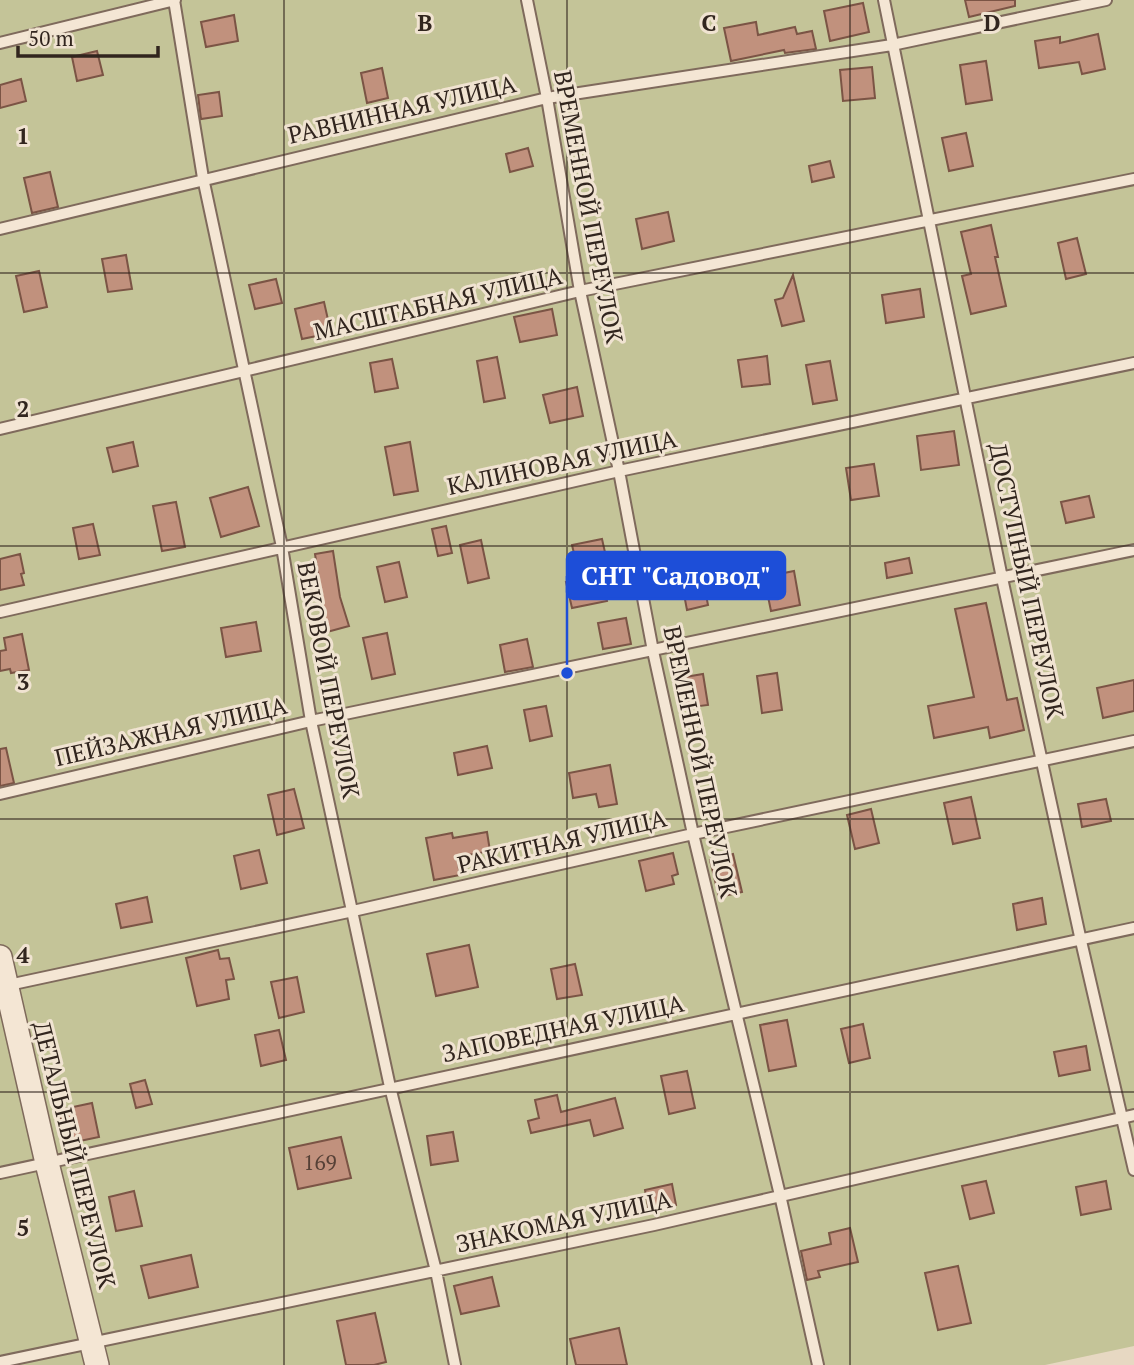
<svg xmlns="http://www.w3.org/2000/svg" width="1134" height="1365" viewBox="0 0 1134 1365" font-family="'PT Serif',serif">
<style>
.green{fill:#c4c498}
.building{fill:#c1917d;stroke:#7b5445;stroke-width:2}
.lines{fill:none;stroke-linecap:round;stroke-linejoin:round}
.service-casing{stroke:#7f6a5c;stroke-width:14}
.minor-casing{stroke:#7f6a5c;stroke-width:26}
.service{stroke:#f4e6d4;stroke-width:10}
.minor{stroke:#f4e6d4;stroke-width:23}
.grid{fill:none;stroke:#31251e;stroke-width:2;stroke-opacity:0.55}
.labels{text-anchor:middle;stroke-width:6;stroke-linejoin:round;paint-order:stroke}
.number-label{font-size:21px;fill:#554036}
.street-label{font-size:24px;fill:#31251e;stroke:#f0e3d1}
.grid-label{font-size:23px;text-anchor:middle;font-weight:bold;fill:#31251e;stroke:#f0e3d1;stroke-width:6;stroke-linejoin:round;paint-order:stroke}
.leader{fill:none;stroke:#1d4ed8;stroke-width:2.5}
.callout-dot{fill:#1d4ed8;stroke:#f0e3d1;stroke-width:2.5}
.callout{fill:#1d4ed8;stroke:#1d4ed8;stroke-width:2.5}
.callout-label{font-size:26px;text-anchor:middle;font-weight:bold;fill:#fff}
</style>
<rect width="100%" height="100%" fill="#e7d8c2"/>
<path class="green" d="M0,0H1134V1346L1045,1365H0Z"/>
<path class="building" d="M965,0H1015V6L969,17Z
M863,3L869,32L830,41L824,11Z
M234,15L238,41L206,47L201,22Z
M756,22L758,35L795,27L797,34L812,31L816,49L785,53L784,50L731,61L724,28Z
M1098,34L1105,69L1082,74L1079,62L1039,68L1035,41L1060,37V43Z
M97,51L103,75L77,81L72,57Z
M986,61L992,100L966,104L960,65Z
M872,67L875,98L843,101L840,70Z
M382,68L388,98L367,103L361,73Z
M21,79L26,101L0,108V85Z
M219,92L222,116L201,119L198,95Z
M966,133L973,166L949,171L942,138Z
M528,148L533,166L510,172L506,154Z
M830,161L834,177L812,182L809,166Z
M50,172L58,207L32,213L24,178Z
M668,212L674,241L642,249L636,219Z
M991,225L998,257H995L1006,306L971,314L962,276L971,274L961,232Z
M1077,238L1086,274L1066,279L1058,243Z
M126,255L132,289L108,292L102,259Z
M39,271L47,307L24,312L16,276Z
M793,275L804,321L782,326L775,300L783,298Z
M276,279L282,303L255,309L249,285Z
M920,289L924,317L886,323L882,295Z
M324,302L331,333L302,339L295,309Z
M552,309L557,335L520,342L514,317Z
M767,356L770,384L742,387L738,360Z
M497,357L505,398L484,402L477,361Z
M392,359L398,388L375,392L370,363Z
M830,361L837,400L813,404L806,365Z
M577,387L583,416L550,423L543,395Z
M954,431L959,465L921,470L917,436Z
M133,442L138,466L113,472L107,448Z
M410,442L418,491L394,495L385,447Z
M874,464L879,496L851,500L846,468Z
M248,487L259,526L221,537L210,498Z
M1089,496L1094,517L1066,523L1061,502Z
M176,502L185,547L162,551L153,506Z
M93,524L100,555L79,559L73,528Z
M446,526L452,553L438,556L432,529Z
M602,539L609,570L601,572L607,601L572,608L566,582L580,579L572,545Z
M481,540L489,578L468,583L460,545Z
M333,551L340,597L349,626L327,632L320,601H322L315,554Z
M20,554L24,573L21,574L24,585L0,590V559Z
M909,558L912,573L887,578L885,563Z
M399,562L407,597L385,602L377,567Z
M794,571L800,605L771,611L764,577Z
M704,585L708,605L687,610L683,589Z
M986,603L1007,700L1017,698L1024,730L990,738L988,727L934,738L928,706L974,697L955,609Z
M626,618L631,644L603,649L598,623Z
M256,622L261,651L226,657L221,628Z
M387,633L395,674L372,679L363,638Z
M22,634L29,670L11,673L10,669L0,671V651L6,650L4,638Z
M527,639L533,667L505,672L500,645Z
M777,673L782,710L762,713L757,676Z
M703,674L708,705L684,708L679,678Z
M1134,680V711L1103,718L1097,688Z
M546,706L552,736L530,741L524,710Z
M487,746L492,768L458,775L454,753Z
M6,748L14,783L0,786V749Z
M610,765L617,804L599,807L596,794L573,798L569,773Z
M294,789L304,828L277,835L268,795Z
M971,797L980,838L953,844L944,803Z
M1106,799L1111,821L1082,827L1078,804Z
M871,809L879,843L855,849L847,815Z
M487,832L490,851L457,857L460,875L434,880L426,838L452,833L453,838Z
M259,850L267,883L241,889L234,856Z
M673,853L678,874L672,876L674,884L646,891L639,861Z
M733,854L742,892L719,897L710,860Z
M147,897L152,922L121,928L116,904Z
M1042,898L1046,924L1017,930L1013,904Z
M469,945L478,987L436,996L427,954Z
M218,950L220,959L229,958L234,979L226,980L229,999L197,1006L186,958Z
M575,964L582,995L557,999L551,969Z
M297,977L304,1012L279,1018L271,982Z
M787,1020L796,1066L769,1071L760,1025Z
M863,1024L870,1058L849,1063L841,1029Z
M279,1030L286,1060L261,1066L255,1035Z
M1086,1046L1090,1070L1059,1076L1054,1052Z
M687,1071L695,1108L669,1114L661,1076Z
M145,1080L152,1104L136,1108L130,1084Z
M557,1095L561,1112L615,1098L623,1128L594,1136L590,1120L531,1133L528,1121L539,1118L535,1100Z
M92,1103L99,1137L70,1143L66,1124L62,1125L59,1110Z
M453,1132L458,1161L431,1165L427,1136Z
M341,1137L351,1178L298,1189L289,1148Z
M986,1181L994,1213L970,1219L962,1186Z
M1106,1181L1111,1209L1081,1215L1076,1187Z
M672,1184L676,1205L649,1211L645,1190Z
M134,1191L142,1226L116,1231L109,1197Z
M850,1228L858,1262L818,1271L820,1277L807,1280L801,1251L831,1244L829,1233Z
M191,1255L198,1287L149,1298L141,1266Z
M958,1266L971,1323L938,1330L925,1273Z
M492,1277L499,1306L461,1314L454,1286Z
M375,1313L386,1362L374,1365H346L337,1321Z
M619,1328L627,1365H576L570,1339Z"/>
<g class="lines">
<defs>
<path id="service" d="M174,0L203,178L282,547L311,721L390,1087L436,1271L455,1365
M527,0L547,98L580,291L619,471L653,651L693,834L780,1195L818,1365
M884,0L1002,578L1081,941L1134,1170
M0,43L175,0
M0,229L547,98L892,45L1106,0
M0,429L580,291L1134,179
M0,612L619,471L1134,363
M0,794L311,721L1134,550
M4,986L353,911L693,834L1134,741
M0,1173L1134,928
M0,1362L654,1225L1134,1115"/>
<path id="minor" d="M0,957L47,1163L97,1365"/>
</defs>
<use href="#service" class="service-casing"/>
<use href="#minor" class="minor-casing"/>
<use href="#service" class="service"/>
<use href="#minor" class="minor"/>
</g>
<path class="grid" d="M284,0V1365M567,0V1365M850,0V1365M0,273H1134M0,546H1134M0,819H1134M0,1092H1134"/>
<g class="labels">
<g class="number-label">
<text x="320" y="1170">169</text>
</g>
<g class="street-label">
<text transform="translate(402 110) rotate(-13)" y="8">РАВНИННАЯ УЛИЦА</text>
<text transform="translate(588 207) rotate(79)" y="8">ВРЕМЕННОЙ ПЕРЕУЛОК</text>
<text transform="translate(438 304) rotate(-13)" y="8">МАСШТАБНАЯ УЛИЦА</text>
<text transform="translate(562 463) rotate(-12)" y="8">КАЛИНОВАЯ УЛИЦА</text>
<text transform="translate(1026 581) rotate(78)" y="8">ДОСТУПНЫЙ ПЕРЕУЛОК</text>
<text transform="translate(328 680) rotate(79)" y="8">ВЕКОВОЙ ПЕРЕУЛОК</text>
<text transform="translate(171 732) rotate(-13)" y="8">ПЕЙЗАЖНАЯ УЛИЦА</text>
<text transform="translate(700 762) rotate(78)" y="8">ВРЕМЕННОЙ ПЕРЕУЛОК</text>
<text transform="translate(562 842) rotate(-13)" y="8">РАКИТНАЯ УЛИЦА</text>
<text transform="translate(563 1029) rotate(-12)" y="8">ЗАПОВЕДНАЯ УЛИЦА</text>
<text transform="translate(74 1155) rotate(76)" y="8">ДЕТАЛЬНЫЙ ПЕРЕУЛОК</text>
<text transform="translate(564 1222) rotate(-12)" y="8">ЗНАКОМАЯ УЛИЦА</text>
</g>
</g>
<g class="grid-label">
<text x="425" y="31">B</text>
<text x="709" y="31">C</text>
<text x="992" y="31">D</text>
<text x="23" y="144">1</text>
<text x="23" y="417">2</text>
<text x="23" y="690">3</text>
<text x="23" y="963">4</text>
<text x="23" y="1236">5</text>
</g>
<path class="leader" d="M567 673L567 576"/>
<circle class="callout-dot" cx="567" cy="673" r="7"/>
<rect class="callout" x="567" y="552" width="218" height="47" rx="7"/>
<g class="callout-label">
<text x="676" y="585">СНТ "Садовод"</text>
</g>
<path d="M18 46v10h140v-10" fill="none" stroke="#31251e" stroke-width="3.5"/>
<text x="28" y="46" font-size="21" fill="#31251e" stroke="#f0e3d1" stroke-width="5" paint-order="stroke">50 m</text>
</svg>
